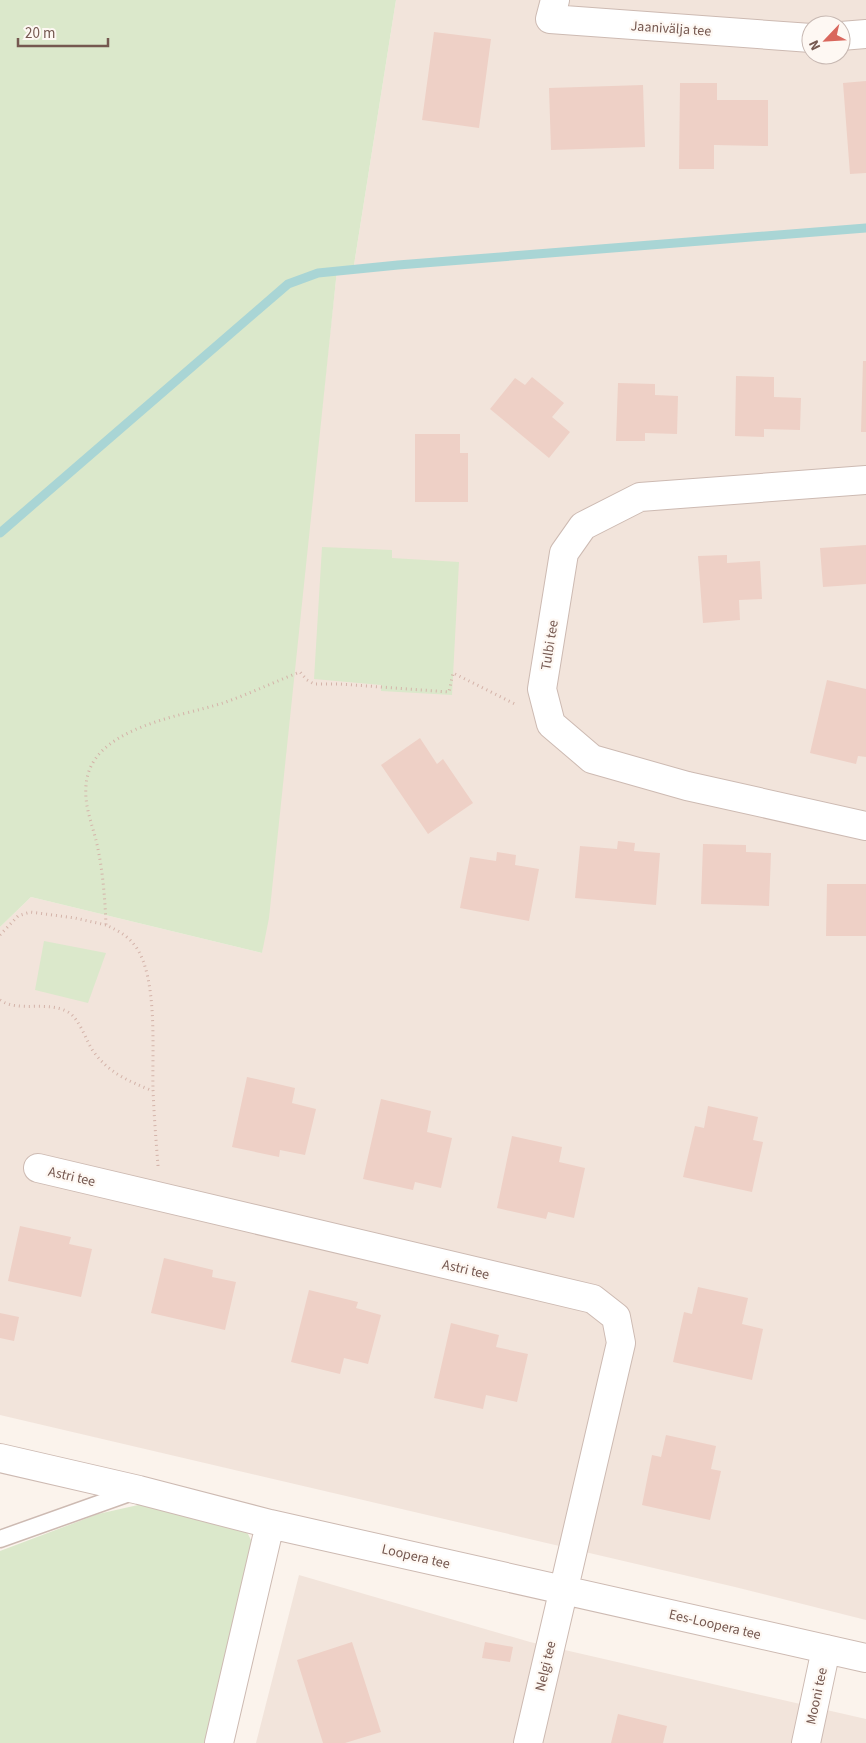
<svg xmlns="http://www.w3.org/2000/svg" width="866" height="1743" viewBox="0 0 866 1743" font-family="'Source Sans 3',sans-serif">
<style>
.residential{fill:#f2e4db;fill-rule:evenodd}
.green{fill:#dbe8cb}
.lines{fill:none;stroke-linecap:round;stroke-linejoin:round}
.stream{stroke:#a9d5d5;stroke-width:9}
.building{fill:#eed0c6}
.service-casing{stroke:#cdbab2;stroke-width:19}
.minor-casing{stroke:#cdbab2;stroke-width:30}
.path{stroke:#d4b3a9;stroke-width:3;stroke-dasharray:1 4;stroke-linecap:butt}
.service{stroke:#fff;stroke-width:16}
.minor{stroke:#fff;stroke-width:28}
.labels{text-anchor:middle;stroke-width:4.5;stroke-linejoin:round;paint-order:stroke}
.street-label{font-size:14px;fill:#755850;stroke:#fef8f3}
</style>
<rect width="100%" height="100%" fill="#fbf3ec"/>
<path class="residential" d="M396,0H866V1620L735,1587L0,1415V927L31,897L262,953L337,270L354,265ZM811,25H841V55H811Z
M299,1575L530,1642L866,1719V1743H256Z"/>
<path class="green" d="M0,0H396L354,265L337,270L269,918L262,953L31,897L0,927Z
M322,547L392,550V558L459,562L452,695L381,691V685L314,679Z
M44,941L106,953L88,1003L35,990Z
M147,1503L239,1523L248,1534L253,1544L206,1743H0V1551L98,1514Z"/>
<g class="lines">
<path class="stream" d="M0,533L288,284L318,273L398,265L866,228"/>
</g>
<path class="building" d="M434,32L491,39L479,128L422,120Z
M866,81V173L850,174L843,83Z
M680,83H717V100H768V146L714,145V169H679Z
M643,85L645,147L551,150L549,88Z
M863,361H866V432H861Z
M736,376L774,377V397L801,398L800,430L764,429V437L735,436Z
M532,377L564,403L552,417L570,432L549,458L490,409L515,378L525,385Z
M618,383L655,384V395L678,396L677,434L645,433V441H616Z
M415,434H460V453H468V502H415Z
M866,545V584L823,587L820,548Z
M727,555V563L760,561L762,599L739,600L740,620L703,623L698,556Z
M827,680L866,689V757L858,756L856,764L810,753Z
M420,738L437,764L443,759L473,803L428,834L381,765Z
M618,841L635,843L634,851L660,853L656,905L575,898L580,846L617,849Z
M703,844L746,845V852L771,853L769,906L701,904Z
M497,852L516,855L515,865L539,869L529,921L460,908L470,857L496,861Z
M827,884H866V936H826Z
M247,1077L295,1088L292,1103L316,1109L305,1155L280,1150L279,1157L232,1147Z
M381,1099L431,1111L427,1132L452,1138L441,1188L415,1182L413,1190L363,1179Z
M708,1106L758,1117L753,1140L763,1142L752,1192L683,1177L695,1126L704,1128Z
M512,1136L562,1147L559,1162L585,1168L574,1218L548,1212L546,1219L497,1208Z
M20,1226L71,1237L69,1244L92,1249L81,1297L8,1281Z
M164,1258L213,1270L212,1277L236,1282L225,1330L151,1313Z
M698,1287L748,1298L742,1324L763,1329L752,1380L673,1362L684,1312L692,1314Z
M309,1290L358,1302L356,1308L381,1315L368,1364L344,1358L340,1374L291,1362Z
M0,1313L19,1317L14,1341L0,1338Z
M451,1323L499,1335L496,1347L528,1354L517,1402L486,1395L483,1409L434,1398Z
M666,1435L716,1446L711,1469L721,1471L710,1520L642,1505L652,1455L661,1457Z
M352,1642L381,1732L345,1743H323L297,1660Z
M485,1642L513,1647L510,1662L482,1658Z
M618,1714L667,1726L663,1743H611Z"/>
<g class="lines">
<defs>
<path id="service" d="M0,1539L135,1491"/>
<path id="minor" d="M555,0L550,19L811,38
M841,36L866,34
M866,480L640,497L583,526L564,553L542,689L551,724L592,759L687,786L866,826
M38,1168L593,1299L616,1317L621,1343L528,1743
M0,1458L139,1490L270,1524L866,1658
M219,1743L270,1524
M806,1743L826,1649"/>
</defs>
<use href="#service" class="service-casing"/>
<use href="#minor" class="minor-casing"/>
<path class="path" d="M0,935L18,916L30,912L75,918L106,925
M0,1000C19,1013 47,1000 68,1012C79,1018 86,1040 93,1051C109,1073 128,1081 153,1091
M158,1166C156,1140 154,1115 153,1090C152,1051 158,979 136,947C128,936 119,931 106,925C105,899 103,874 98,849C94,828 84,808 86,786C89,728 179,717 223,703C249,694 274,682 300,672L307,680L314,684H340L449,692L453,673L515,704"/>
<use href="#service" class="service"/>
<use href="#minor" class="minor"/>
</g>
<g class="labels">
<g class="street-label">
<text transform="translate(671 28) rotate(4)" y="5">Jaanivälja tee</text>
<text transform="translate(549 645) rotate(-81)" y="5">Tulbi tee</text>
<text transform="translate(72 1176) rotate(13)" y="5">Astri tee</text>
<text transform="translate(466 1269) rotate(13)" y="5">Astri tee</text>
<text transform="translate(416 1556) rotate(13)" y="5">Loopera tee</text>
<text transform="translate(715 1624) rotate(13)" y="5">Ees-Loopera tee</text>
<text transform="translate(545 1666) rotate(-77)" y="5">Nelgi tee</text>
<text transform="translate(816 1696) rotate(-78)" y="5">Mooni tee</text>
</g>
</g>
<g transform="translate(826 40) rotate(245)"><circle r="24" fill="#fef8f3" stroke="#c7b8b2"/>
<path d="M0-4L9 19L0 12L-9 19Z" fill="#d9675d"/>
<text y="-8" font-size="14" font-weight="bold" text-anchor="middle" fill="#755850">N</text>
</g>
<path d="M18 38v8h90v-8" fill="none" stroke="#755850" stroke-width="2.5"/>
<text x="25" y="38" font-size="15" fill="#755850" stroke="#fef8f3" stroke-width="4" paint-order="stroke">20 m</text>
</svg>
